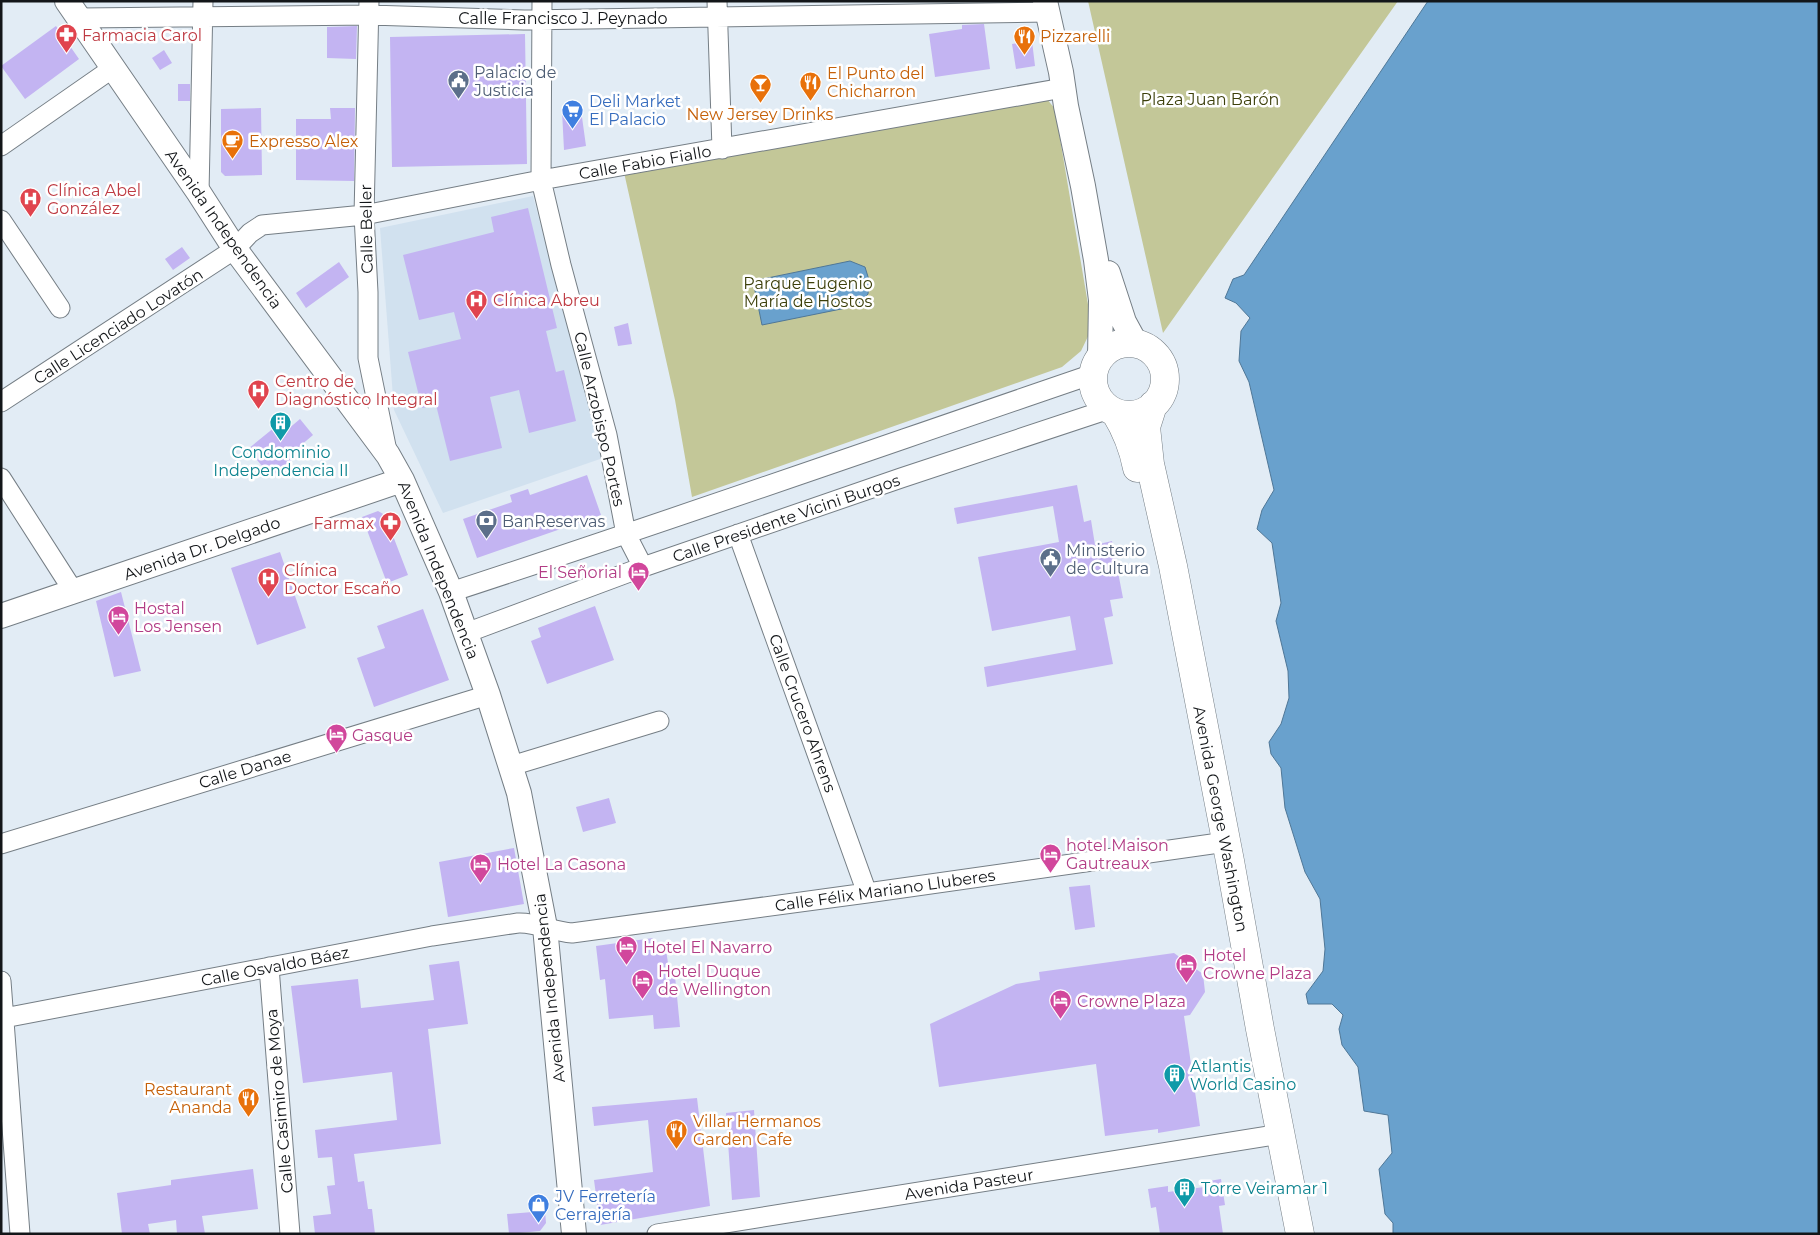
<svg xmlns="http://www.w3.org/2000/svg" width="1820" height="1235" viewBox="0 0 1820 1235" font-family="Montserrat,sans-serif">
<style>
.built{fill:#d1e1ef}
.green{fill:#c3c798}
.water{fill:#69a1cd;stroke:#4f7797}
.building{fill:#c3b4f2}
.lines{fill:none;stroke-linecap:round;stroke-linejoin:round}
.minor-casing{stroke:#757e85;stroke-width:21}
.major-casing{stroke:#757e85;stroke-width:26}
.highway-casing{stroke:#757e85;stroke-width:29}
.minor{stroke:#fff;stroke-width:19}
.major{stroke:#fff;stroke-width:24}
.highway{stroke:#fff;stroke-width:28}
.labels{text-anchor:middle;stroke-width:5;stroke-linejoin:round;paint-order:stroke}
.street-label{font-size:16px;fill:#131619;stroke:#fff}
.health-label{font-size:16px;fill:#be3a42;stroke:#fff;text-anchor:start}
.food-label{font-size:16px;fill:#c56008;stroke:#fff;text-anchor:start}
.service-label{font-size:16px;fill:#4e5e75;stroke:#fff;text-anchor:start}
.park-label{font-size:16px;fill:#3c3f0a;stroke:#fff}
.shop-label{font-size:16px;fill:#366cbe;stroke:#fff;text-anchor:start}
.culture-label{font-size:16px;fill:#0d838f;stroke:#fff;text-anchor:start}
.hotel-label{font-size:16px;fill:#b23c85;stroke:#fff;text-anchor:start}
</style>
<rect width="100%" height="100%" fill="#e2ecf5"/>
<path class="built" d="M533,196L603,458L443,513L394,410L380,228Z"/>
<path class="green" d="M1088,1H1398L1163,333Z
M1047,99L1055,109L1092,328L1081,351L1062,367L692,497L675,400L623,168Z"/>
<path class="water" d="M1428,1H1819V1234H1393V1223L1385,1214L1379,1169L1392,1153L1388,1115L1364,1111L1358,1067L1342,1045L1339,1029L1343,1015L1332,1004H1308L1306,994L1323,971L1325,949L1320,899L1305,872L1285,808L1281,768L1271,754L1269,742L1281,724L1289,698L1288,671L1276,621L1281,603L1272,543L1257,529L1262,510L1274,490L1249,382L1239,361L1241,331L1250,318L1236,303L1225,298L1233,279L1244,275Z
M850,261L865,267L869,280L868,294L856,306L762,325L753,281Z"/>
<path class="building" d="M984,24L990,69L935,77L929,34L962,29V25Z
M56,26L79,59L25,99L1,66Z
M357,26L356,59L327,58V27Z
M525,34L527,164L392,167L390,37Z
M1032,41L1035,66L1016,69L1012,44Z
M164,50L172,63L160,70L152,58Z
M178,84H190V101H178Z
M261,108L262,175L225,176L221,172V109Z
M330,108H355L354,181L296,180V119H331Z
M581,110L586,146L564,150L562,111Z
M528,208L557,328L546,331L556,372L564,370L576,421L529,433L519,390L490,397L502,448L450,461L436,405L422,408L408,352L461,339L454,312L419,320L403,255L494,232L491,217Z
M182,247L190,258L173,270L165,259Z
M339,262L349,277L306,308L296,293Z
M628,323L632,344L618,346L614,327Z
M300,419L313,435L293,452L296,456L271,477L248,449L275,427L281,435Z
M587,475L601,515L477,558L463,519L512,502L510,495L528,489L530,495Z
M1077,485L1084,522L1091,520L1095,545L1112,541L1123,598L1110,600L1113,616L1104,618L1113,664L987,687L984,667L1076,650L1070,616L992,631L978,557L1059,542L1053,506L957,524L954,508Z
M378,511L385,515L408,575L387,583L362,517Z
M280,552L306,628L257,645L231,568Z
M121,592L141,671L114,677L96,601Z
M595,606L614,660L547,684L531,641L541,637L538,628Z
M423,609L449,680L374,707L357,658L385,648L377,626Z
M609,798L616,823L583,832L576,807Z
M514,848L524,904L448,917L439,862Z
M1090,885L1095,927L1075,930L1069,887Z
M653,938L655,951L666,950L670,976H675L680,1027L654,1029L653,1015L609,1019L605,979L600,980L596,946Z
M1174,953L1203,974L1205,992L1190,1015L1184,1016L1200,1126L1158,1133V1129L1105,1136L1096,1064L939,1087L930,1024L1016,984L1040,980L1039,972Z
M459,961L468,1024L428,1029L441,1144L354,1154L358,1182L364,1181L368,1209H372L375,1234H315L313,1216L331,1214L327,1186L335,1185L332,1157L318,1158L315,1130L397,1120L392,1072L303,1083L291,986L358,979L361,1008L434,1000L429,965Z
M697,1098L710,1206L600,1225L594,1180L653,1172L648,1120L594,1126L592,1107Z
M754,1110L760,1197L732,1200L726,1113Z
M253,1169L258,1209L202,1216L205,1234H177L176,1220L148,1224L150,1234H122L117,1193L171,1185V1180Z
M1221,1179L1225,1205L1219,1206L1223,1234H1160L1156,1207L1151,1208L1148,1189L1168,1186V1192L1204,1187L1203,1182Z
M545,1211L546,1223L540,1231L509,1234L507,1214Z"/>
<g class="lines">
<defs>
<path id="minor" d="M369,1L364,215L368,292V358L387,451
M542,1L541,180L561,265L607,435L626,534L643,567
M717,1L722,149
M79,18L370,15L524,20L1048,12
M1,146L113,68
M199,193L203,1
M1,220L60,308
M1,402L235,249L250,233L262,225L364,215L541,180L1063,88
M1,478L74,592
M738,534L867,893
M451,592C666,522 879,447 1093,374
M466,633L643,567L901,478L1109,409
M511,766L659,721
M1,844L488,695
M269,967L290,1234
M1,981L20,1234
M4,1018L432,936L518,923C537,922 553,932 572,933L867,893L1226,842
M657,1234L1281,1134"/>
<path id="major" d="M67,1L199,193L235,249L388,455L402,480L451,592L488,695L519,793L545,927L574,1234
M1045,1L1061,72L1066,106L1083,186L1096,260L1101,300L1100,358
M1108,273L1124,322L1136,344
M1,616L402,480"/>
<path id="highway" d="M1093 379a36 36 0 1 1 72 0a36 36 0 1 1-72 0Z
M1153,405L1146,427L1150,464L1173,566L1230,861L1260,1029L1300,1234
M1115,412C1126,430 1133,447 1137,468"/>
</defs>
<use href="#minor" class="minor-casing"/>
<use href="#major" class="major-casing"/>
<use href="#highway" class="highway-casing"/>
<use href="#minor" class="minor"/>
<use href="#major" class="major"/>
<use href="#highway" class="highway"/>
</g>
<defs>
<symbol id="pharmacy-pin" viewBox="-11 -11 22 30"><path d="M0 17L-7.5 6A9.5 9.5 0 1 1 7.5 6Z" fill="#e0444e" stroke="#fff"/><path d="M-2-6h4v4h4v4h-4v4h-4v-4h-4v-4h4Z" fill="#fff"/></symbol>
<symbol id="restaurant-pin" viewBox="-11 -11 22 30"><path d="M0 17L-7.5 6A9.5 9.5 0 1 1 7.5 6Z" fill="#e8710a" stroke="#fff"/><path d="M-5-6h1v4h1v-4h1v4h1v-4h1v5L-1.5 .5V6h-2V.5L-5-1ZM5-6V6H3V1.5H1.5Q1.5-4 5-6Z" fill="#fff"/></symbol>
<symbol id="civic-pin" viewBox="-11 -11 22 30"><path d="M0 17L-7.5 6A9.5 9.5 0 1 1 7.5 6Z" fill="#5c6f8a" stroke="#fff"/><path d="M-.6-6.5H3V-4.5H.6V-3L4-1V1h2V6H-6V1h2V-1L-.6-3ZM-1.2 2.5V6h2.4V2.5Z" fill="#fff"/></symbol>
<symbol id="bar-pin" viewBox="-11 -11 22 30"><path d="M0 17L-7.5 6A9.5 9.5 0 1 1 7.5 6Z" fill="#e8710a" stroke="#fff"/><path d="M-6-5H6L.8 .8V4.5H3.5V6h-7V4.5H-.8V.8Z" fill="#fff"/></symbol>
<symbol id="supermarket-pin" viewBox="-11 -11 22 30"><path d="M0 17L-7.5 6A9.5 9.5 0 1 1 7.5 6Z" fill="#3f7fe0" stroke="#fff"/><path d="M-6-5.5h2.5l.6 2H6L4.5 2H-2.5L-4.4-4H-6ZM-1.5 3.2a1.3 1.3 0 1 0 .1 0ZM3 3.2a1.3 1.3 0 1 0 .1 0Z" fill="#fff"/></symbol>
<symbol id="cafe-pin" viewBox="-11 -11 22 30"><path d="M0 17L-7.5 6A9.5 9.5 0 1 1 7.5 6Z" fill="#e8710a" stroke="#fff"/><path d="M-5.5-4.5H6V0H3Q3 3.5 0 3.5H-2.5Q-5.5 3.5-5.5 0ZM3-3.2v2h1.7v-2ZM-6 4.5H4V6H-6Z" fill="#fff"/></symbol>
<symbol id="hospital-pin" viewBox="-11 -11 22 30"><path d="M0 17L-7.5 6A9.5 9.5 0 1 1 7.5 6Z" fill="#e0444e" stroke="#fff"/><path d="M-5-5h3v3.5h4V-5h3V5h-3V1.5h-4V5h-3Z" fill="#fff"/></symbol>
<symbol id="building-pin" viewBox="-11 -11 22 30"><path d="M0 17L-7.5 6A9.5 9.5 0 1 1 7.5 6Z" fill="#0f9aa8" stroke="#fff"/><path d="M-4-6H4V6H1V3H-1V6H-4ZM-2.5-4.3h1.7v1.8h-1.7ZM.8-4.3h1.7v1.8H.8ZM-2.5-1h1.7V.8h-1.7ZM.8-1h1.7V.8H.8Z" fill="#fff"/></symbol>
<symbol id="bank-pin" viewBox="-11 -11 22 30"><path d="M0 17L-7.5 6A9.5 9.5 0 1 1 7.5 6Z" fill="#5c6f8a" stroke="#fff"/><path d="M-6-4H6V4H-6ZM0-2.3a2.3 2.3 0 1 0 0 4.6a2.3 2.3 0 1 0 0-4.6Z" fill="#fff"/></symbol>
<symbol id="hotel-pin" viewBox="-11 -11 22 30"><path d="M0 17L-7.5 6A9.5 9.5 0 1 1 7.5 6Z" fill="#d1479c" stroke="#fff"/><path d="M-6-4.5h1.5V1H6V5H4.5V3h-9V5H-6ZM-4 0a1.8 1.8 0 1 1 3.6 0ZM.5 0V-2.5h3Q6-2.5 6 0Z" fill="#fff"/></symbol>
<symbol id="shop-pin" viewBox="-11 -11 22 30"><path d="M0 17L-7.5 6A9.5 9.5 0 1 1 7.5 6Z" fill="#3f7fe0" stroke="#fff"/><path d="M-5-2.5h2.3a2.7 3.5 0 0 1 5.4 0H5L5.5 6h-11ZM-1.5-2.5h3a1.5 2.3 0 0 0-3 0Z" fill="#fff"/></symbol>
</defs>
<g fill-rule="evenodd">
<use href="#pharmacy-pin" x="54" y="22" width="25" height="34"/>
<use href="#restaurant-pin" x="1012" y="24" width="25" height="34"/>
<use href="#civic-pin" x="446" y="68" width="25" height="34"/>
<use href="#restaurant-pin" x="798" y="70" width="25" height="34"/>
<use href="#bar-pin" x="748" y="72" width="25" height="34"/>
<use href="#supermarket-pin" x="560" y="98" width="25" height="34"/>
<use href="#cafe-pin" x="220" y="128" width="25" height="34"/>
<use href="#hospital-pin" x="18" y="186" width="25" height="34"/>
<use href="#hospital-pin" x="464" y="288" width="25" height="34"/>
<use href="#hospital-pin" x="246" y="378" width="25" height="34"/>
<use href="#building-pin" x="268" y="410" width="25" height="34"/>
<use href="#bank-pin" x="474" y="508" width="25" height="34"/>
<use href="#pharmacy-pin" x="378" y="510" width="25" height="34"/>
<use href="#civic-pin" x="1038" y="546" width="25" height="34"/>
<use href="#hotel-pin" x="626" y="560" width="25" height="34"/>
<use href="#hospital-pin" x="256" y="566" width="25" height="34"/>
<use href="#hotel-pin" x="106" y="604" width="25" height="34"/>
<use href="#hotel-pin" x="324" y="722" width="25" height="34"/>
<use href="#hotel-pin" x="1038" y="842" width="25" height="34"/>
<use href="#hotel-pin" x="468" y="852" width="25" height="34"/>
<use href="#hotel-pin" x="614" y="934" width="25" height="34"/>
<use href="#hotel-pin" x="1174" y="952" width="25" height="34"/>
<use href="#hotel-pin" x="630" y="968" width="25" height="34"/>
<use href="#hotel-pin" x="1048" y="988" width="25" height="34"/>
<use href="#building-pin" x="1162" y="1062" width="25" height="34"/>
<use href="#restaurant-pin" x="236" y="1086" width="25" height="34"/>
<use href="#restaurant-pin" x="664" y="1118" width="25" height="34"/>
<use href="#building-pin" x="1172" y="1176" width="25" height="34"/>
<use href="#shop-pin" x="526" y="1192" width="25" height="34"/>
</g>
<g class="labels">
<g class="street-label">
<text x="563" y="24">Calle Francisco J. Peynado</text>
<text transform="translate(645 162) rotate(-10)" y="6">Calle Fabio Fiallo</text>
<text transform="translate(224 229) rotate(55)" y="6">Avenida Independencia</text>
<text transform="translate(366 229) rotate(-91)" y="6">Calle Beller</text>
<text transform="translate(118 326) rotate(-33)" y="6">Calle Licenciado Lovatón</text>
<text transform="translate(600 419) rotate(77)" y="6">Calle Arzobispo Portes</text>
<text transform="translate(786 518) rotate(-19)" y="6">Calle Presidente Vicini Burgos</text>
<text transform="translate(202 548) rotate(-19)" y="6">Avenida Dr. Delgado</text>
<text transform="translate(439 570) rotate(68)" y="6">Avenida Independencia</text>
<text transform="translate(803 713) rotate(70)" y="6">Calle Crucero Ahrens</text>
<text transform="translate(245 769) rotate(-17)" y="6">Calle Danae</text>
<text transform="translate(1221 819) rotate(79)" y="6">Avenida George Washington</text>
<text transform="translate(885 890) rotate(-8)" y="6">Calle Félix Mariano Lluberes</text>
<text transform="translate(275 966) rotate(-11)" y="6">Calle Osvaldo Báez</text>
<text transform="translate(549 988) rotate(-96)" y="6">Avenida Independencia</text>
<text transform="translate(279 1101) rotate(-95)" y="6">Calle Casimiro de Moya</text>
<text transform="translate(969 1184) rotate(-9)" y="6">Avenida Pasteur</text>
</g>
<g class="health-label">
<text x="82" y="41">Farmacia Carol</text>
<text x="47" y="196">Clínica Abel<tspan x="47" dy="18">González</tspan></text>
<text x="493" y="306">Clínica Abreu</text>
<text x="275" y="387">Centro de<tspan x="275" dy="18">Diagnóstico Integral</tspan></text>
<text x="374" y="529" text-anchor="end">Farmax</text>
<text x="284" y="576">Clínica<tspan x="284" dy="18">Doctor Escaño</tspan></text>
</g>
<g class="food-label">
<text x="1040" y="42">Pizzarelli</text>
<text x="827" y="79">El Punto del<tspan x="827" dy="18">Chicharron</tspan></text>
<text x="760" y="120" text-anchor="middle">New Jersey Drinks</text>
<text x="249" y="147">Expresso Alex</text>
<text x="232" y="1095" text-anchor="end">Restaurant<tspan x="232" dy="18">Ananda</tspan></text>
<text x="693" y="1127">Villar Hermanos<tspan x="693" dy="18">Garden Cafe</tspan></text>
</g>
<g class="service-label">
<text x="474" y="78">Palacio de<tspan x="474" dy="18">Justicia</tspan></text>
<text x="502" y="527">BanReservas</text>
<text x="1066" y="556">Ministerio<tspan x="1066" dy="18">de Cultura</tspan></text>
</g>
<g class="park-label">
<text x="1210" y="105">Plaza Juan Barón</text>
<text x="808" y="289">Parque Eugenio<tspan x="808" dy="18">María de Hostos</tspan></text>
</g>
<g class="shop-label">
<text x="589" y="107">Deli Market<tspan x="589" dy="18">El Palacio</tspan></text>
<text x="555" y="1202">JV Ferretería<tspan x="555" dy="18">Cerrajería</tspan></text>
</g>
<g class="culture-label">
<text x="281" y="458" text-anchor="middle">Condominio<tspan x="281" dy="18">Independencia II</tspan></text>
<text x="1190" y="1072">Atlantis<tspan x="1190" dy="18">World Casino</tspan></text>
<text x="1201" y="1194">Torre Veiramar 1</text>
</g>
<g class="hotel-label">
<text x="622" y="578" text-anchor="end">El Señorial</text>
<text x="134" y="614">Hostal<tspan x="134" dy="18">Los Jensen</tspan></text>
<text x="352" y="741">Gasque</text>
<text x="1066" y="851">hotel Maison<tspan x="1066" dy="18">Gautreaux</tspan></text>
<text x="497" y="870">Hotel La Casona</text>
<text x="643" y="953">Hotel El Navarro</text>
<text x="1203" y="961">Hotel<tspan x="1203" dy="18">Crowne Plaza</tspan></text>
<text x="658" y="977">Hotel Duque<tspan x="658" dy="18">de Wellington</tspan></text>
<text x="1077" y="1007">Crowne Plaza</text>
</g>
</g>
<rect width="1820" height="1235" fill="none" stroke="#131619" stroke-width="5"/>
</svg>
